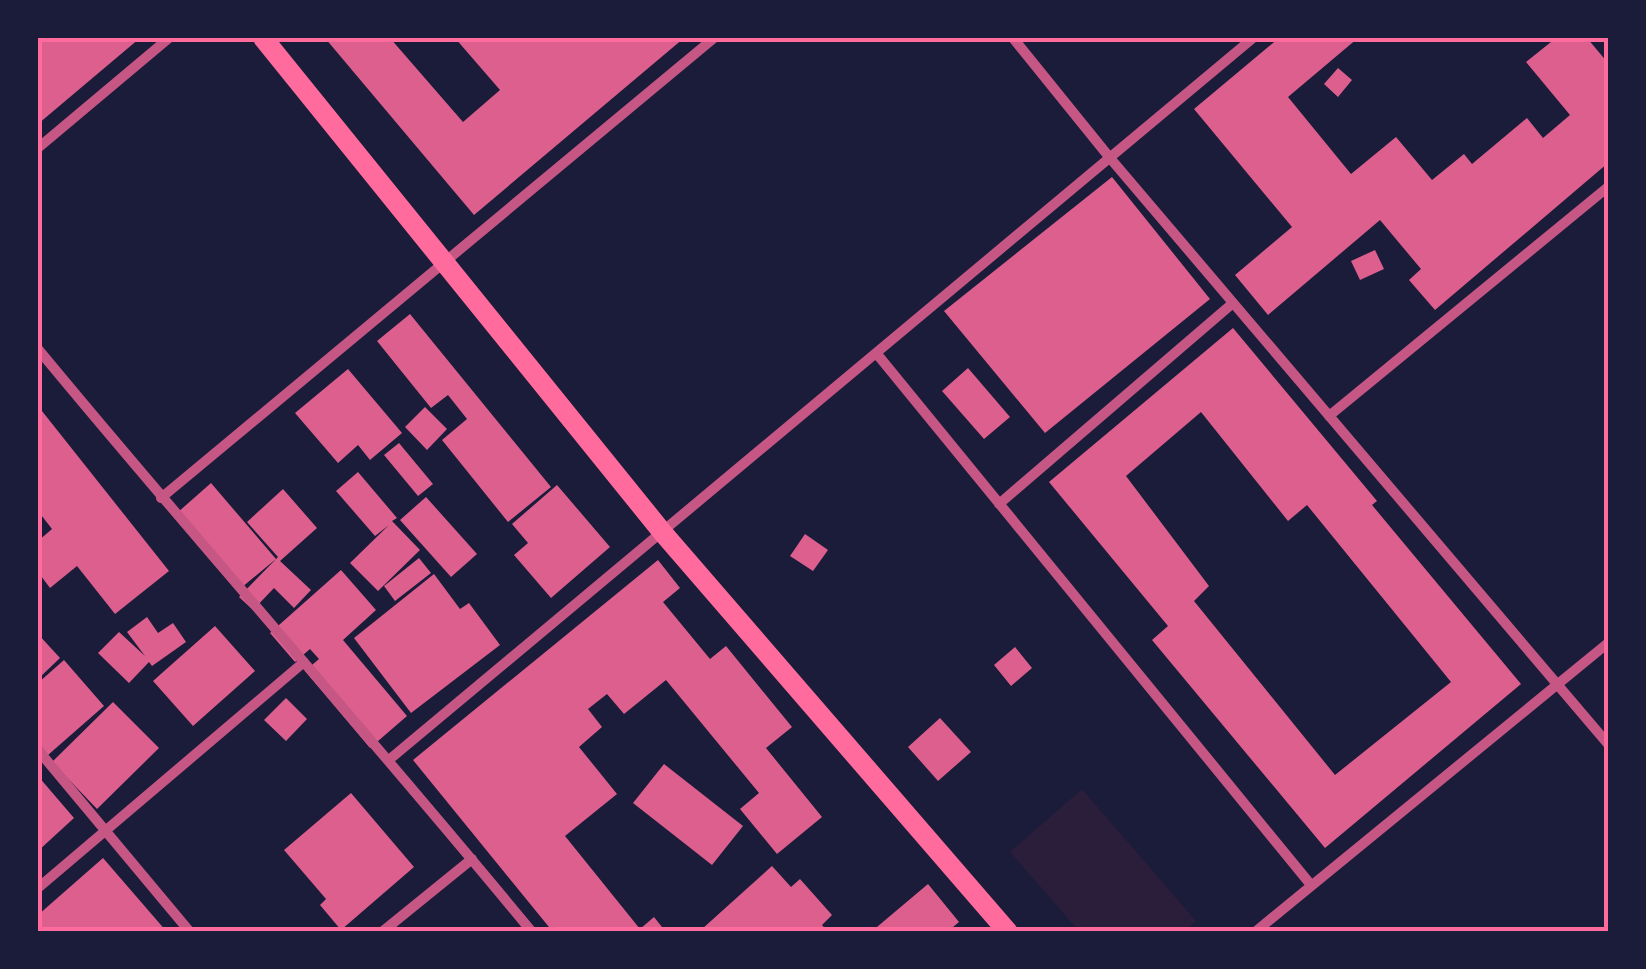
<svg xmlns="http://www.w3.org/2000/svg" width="1646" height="969" viewBox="0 0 1646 969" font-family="'Roboto Serif',serif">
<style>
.green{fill:#2a1e3b}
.building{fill:#dd5f8e;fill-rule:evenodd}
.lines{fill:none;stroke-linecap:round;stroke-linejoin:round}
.minor{stroke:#c65784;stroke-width:10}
.secondary{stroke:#ff6b9d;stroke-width:20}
.neatline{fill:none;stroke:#ff6b9d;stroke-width:4}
</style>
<rect width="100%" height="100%" fill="#1b1b3a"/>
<path class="green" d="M1082,789L1196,921L1184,931H1079L1010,852Z"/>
<path class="building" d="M38,38H140L38,124Z
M325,38H390L463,122L500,90L455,38H684L474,215Z
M1279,38H1358L1288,97L1351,174L1396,137L1432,180L1464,154L1472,164L1527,118L1543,138L1570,115L1526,62L1556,38H1587L1608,63V163L1435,310L1409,280L1421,269L1380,220L1268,315L1235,275L1292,227L1194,109Z
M1338,68L1352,80L1338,97L1324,84Z
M1112,177L1210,299L1045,433L944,311Z
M1375,250L1384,269L1360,280L1351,261Z
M410,314L551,487L508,522L442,440L467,419L448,395L431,408L377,341Z
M1233,328L1377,501L1372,505L1521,684L1325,848L1152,640L1168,626L1049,482ZM1201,412L1288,521L1307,505L1451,682L1335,775L1194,601L1209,586L1126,476Z
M968,368L1010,417L984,439L942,391Z
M348,369L402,433L370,460L358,445L338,463L295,413Z
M38,406L169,571L115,614L77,566L50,588L38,572V541L52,529L38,511Z
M425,407L447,429L427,450L405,427Z
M399,443L433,484L418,496L384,455Z
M358,472L397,518L392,521L420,550L378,591L350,563L389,525L375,536L336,491Z
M211,483L276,559L241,588L177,513Z
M557,485L610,547L551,598L514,555L528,543L512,524Z
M283,489L317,528L280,561L311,590L294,608L274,588L253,610L239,597L278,557L247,522Z
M426,497L477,554L451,577L400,520Z
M805,534L828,550L813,571L790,556Z
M419,558L431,573L395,601L384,586Z
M658,560L680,588L663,602L710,659L726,646L792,727L766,748L822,817L777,854L740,809L759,793L666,680L624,714L607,694L588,709L602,727L579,747L617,794L565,836L640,929L654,917L666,932H553L413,760Z
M341,570L376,610L343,640L407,716L370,748L305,671L319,659L310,649L295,662L270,633Z
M434,574L460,609L469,603L500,645L411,713L354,638Z
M147,617L158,633L173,623L186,642L152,666L149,662L129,683L98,653L119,632L145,656L127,632Z
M215,626L255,671L193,726L153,681Z
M38,634L60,658L38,679Z
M1015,647L1032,668L1011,686L994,665Z
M64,660L104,706L48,755L38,742V683Z
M286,698L307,719L286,741L264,720Z
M113,702L159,748L97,809L52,762Z
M940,718L971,752L938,781L908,747Z
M664,764L743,826L712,865L633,803Z
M38,776L74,818L38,851Z
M351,793L414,867L341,930L320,905L326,899L284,850Z
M103,858L167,932H38V915Z
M772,866L791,887L800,879L832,915L822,925L828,932H704L702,929Z
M928,884L959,922L947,932H871Z"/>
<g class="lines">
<path class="minor" d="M1013,38L1110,158L1608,744
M38,148L169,38
M38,349C200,545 370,735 532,932
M877,354L1311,885
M1329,416L1608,187
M161,498L714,38
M999,504L1233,303
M38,750L190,932
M390,759L1253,38
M38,888L304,662
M382,932L472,859
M1255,932L1608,643"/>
<path class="secondary" d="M263,38L663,533L1008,932"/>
</g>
<rect width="1646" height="969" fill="none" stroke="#1b1b3a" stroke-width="80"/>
<rect x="40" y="40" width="1566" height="889" class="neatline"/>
</svg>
